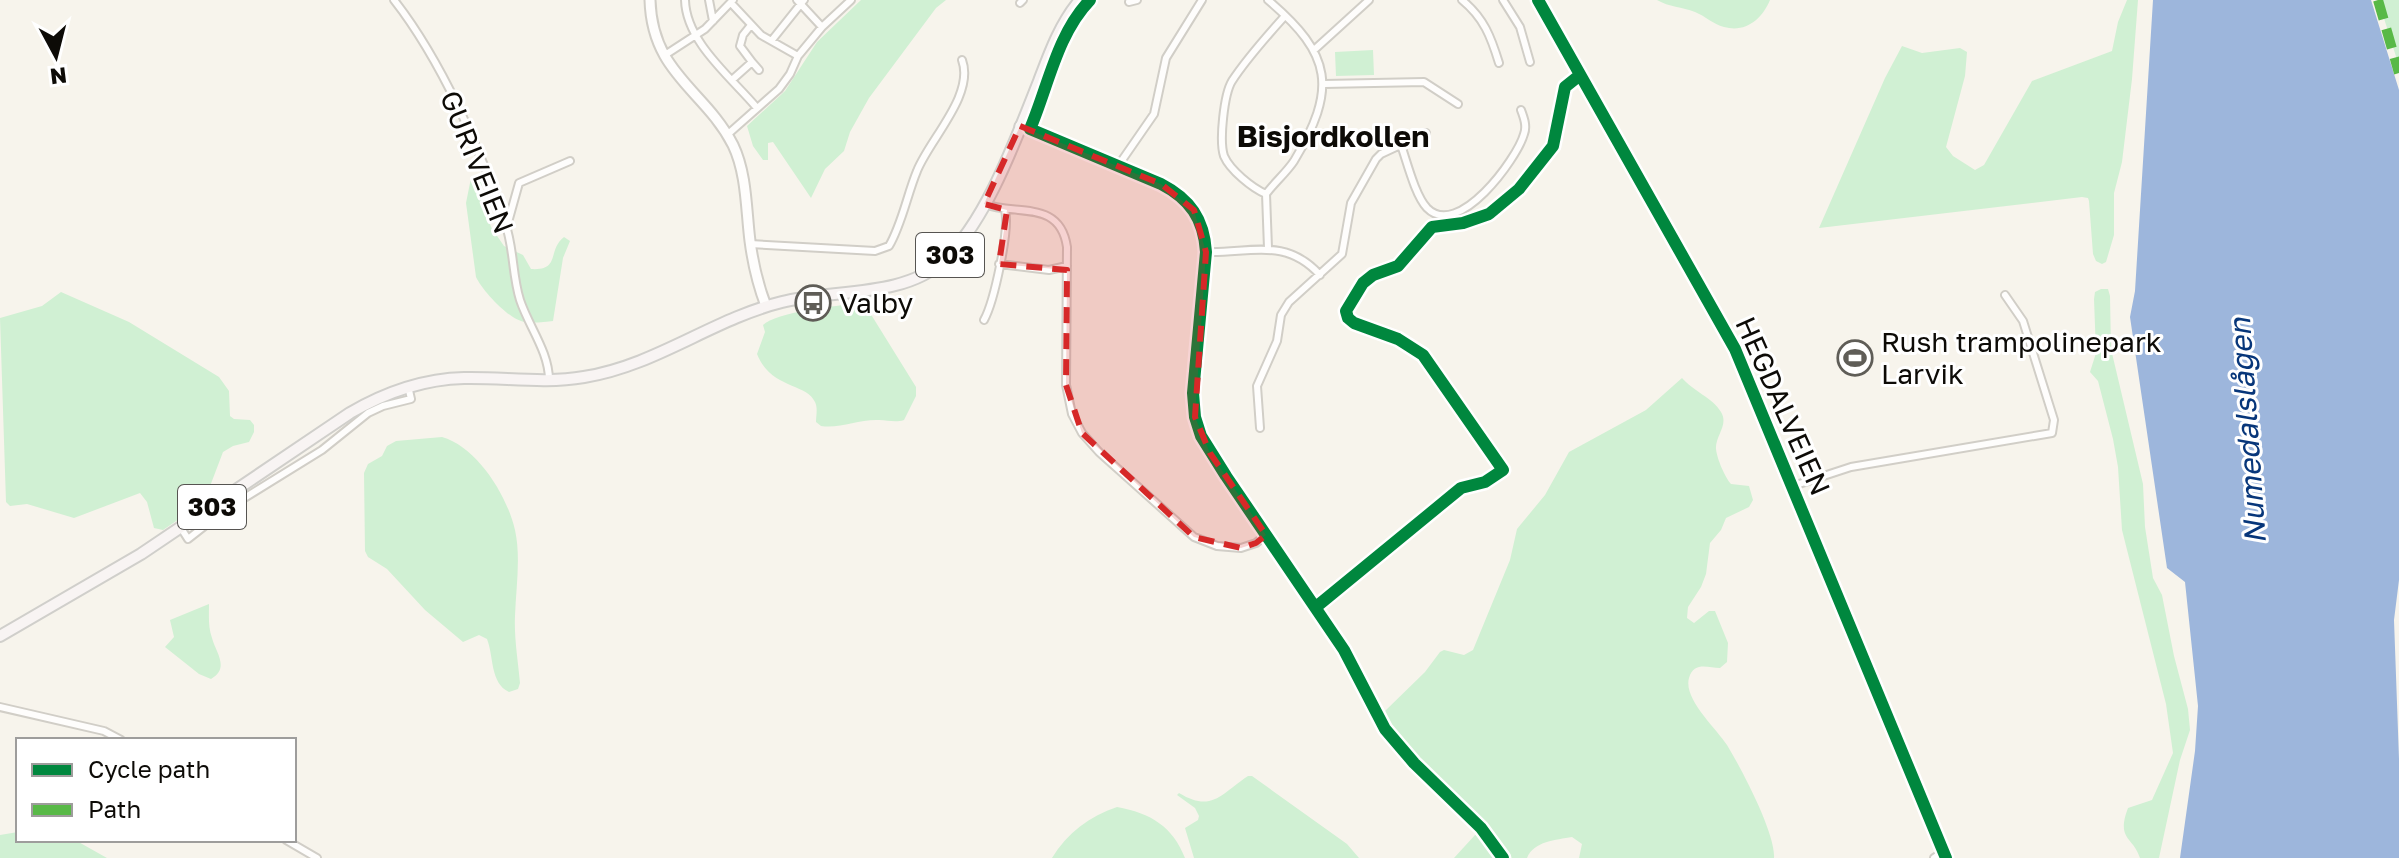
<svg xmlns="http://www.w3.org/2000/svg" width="2399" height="858" viewBox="0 0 2399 858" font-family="'Golos Text',sans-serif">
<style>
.green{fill:#d0f0d3}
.water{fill:#9db6dc}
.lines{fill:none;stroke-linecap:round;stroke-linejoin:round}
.street-casing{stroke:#d1cec7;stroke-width:10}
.secondary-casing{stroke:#d1cec7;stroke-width:13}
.primary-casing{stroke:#d0cfcb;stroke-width:14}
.street{stroke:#fefdfc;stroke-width:6}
.secondary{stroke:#fefdfc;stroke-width:9}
.primary{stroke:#f8f4f3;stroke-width:10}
.quiet{stroke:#58b947;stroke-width:10;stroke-dasharray:20 10;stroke-linecap:butt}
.cycleway-casing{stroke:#fff;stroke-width:17}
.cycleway{stroke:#00873e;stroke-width:12}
.marked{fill:#d62828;fill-opacity:0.2;stroke:#d62828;stroke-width:6;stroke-dasharray:16 10;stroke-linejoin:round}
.labels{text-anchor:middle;stroke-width:6;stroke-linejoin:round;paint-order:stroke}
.shield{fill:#fff;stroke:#565451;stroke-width:2}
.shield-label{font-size:26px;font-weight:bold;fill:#0d0b07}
.street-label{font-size:28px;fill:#0d0b07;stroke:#fff}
.poi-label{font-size:28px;fill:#0d0b07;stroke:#fff;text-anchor:start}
.neighbourhood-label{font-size:30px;font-weight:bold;fill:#0d0b07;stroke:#fff}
.water-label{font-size:30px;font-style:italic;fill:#07367a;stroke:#fff}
</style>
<rect width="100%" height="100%" fill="#f7f4ec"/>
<path class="green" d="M861,0H946L936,8L869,98L850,132L844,151L825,169L811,198L773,142L768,143V160H763L753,146L747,126L785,91L817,42Z
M1657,0H1770C1762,19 1746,33 1724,27C1713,24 1705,16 1695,12C1682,7 1669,7 1657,0Z
M2127,0H2138L2132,79L2122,162L2114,193V235L2106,262L2102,264L2096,261L2093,254L2089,201L2088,198L2082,197L1819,228L1885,78L1902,46L1922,53L1960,48L1967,52L1965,76L1946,147L1953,156L1975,170L1984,165L2032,81L2112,51L2118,22Z
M2382,0H2399V66L2382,12Z
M1373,50L1374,75L1336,76L1335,52Z
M477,176L482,179L481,198L491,227L504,246L523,255L531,269C561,271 547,250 564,237L570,241L563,258L553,321C545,322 528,324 521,321C507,317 482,290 476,277L466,203L471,178Z
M2101,289H2108L2110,296L2111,349L2143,484L2145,527L2153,578L2162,595L2174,656L2188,709L2190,730L2180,760L2159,858H2140C2133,836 2116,840 2128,808L2152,800L2173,753L2166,704L2122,530L2118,467L2113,439L2098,381L2090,372L2096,353L2094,299L2095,292Z
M61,292L129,322L219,377L229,391L230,416L234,419L250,420L254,425V432L249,442L233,446L223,452L204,502L163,530L154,528L147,502L140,493L74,518L27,504L10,506L6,502L0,318L42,306Z
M858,303L867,308L916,387V396L904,420C895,423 888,420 879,420C859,419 840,429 821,426L816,422C816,416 818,408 815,402C807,383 771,389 757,354L765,332L763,325C776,312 837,306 858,303Z
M1682,378C1693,391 1713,398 1721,412C1729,425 1715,436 1716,449C1717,459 1725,477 1731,484L1749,486L1753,500L1749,507L1726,518L1721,530L1710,543L1706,574L1701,587L1688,607L1687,618L1694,623L1709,611H1715L1728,643L1727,662L1720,668C1708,668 1694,661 1689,678C1683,699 1717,729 1727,745C1741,768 1776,834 1774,858H1579L1582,844L1572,837C1556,840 1534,841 1527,858H1510C1501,843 1492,830 1480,817C1458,794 1388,741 1385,711L1425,672L1440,652L1444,650L1464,655L1473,650L1510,560L1517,529L1545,495L1569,452L1646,410Z
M442,437C477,447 507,495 515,530C521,557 516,588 515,616C514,638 518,660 520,683L518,689L509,692C490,683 494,657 487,639L479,635L463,642L425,610L387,569L368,557L365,551L364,473L368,464L382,456L387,446L396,441Z
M209,604C209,616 208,627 212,638C216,653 230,668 211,679L199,674L165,647L174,637L170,620Z
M1248,776H1252L1347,844L1359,858H1194L1185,828L1198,820L1199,816L1195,808L1177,795L1179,793C1212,813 1221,794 1248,776Z
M1117,807C1151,813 1173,827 1185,858H1052C1067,833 1090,816 1117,807Z
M18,832V840H75L107,858H0V835Z
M1475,835L1481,836L1496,858H1454Z"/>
<path class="water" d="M2153,0H2371L2399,90V580L2394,620L2399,759V858H2180L2195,751L2198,706L2185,582L2167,568L2130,317L2135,291Z"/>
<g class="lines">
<defs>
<path id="street" d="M394,0C441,60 481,150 505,223C514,247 512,275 520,300C529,327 549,352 549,380
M685,0C686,42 731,77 757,108
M709,0L713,21
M797,0L822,27
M1268,0C1333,55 1337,89 1294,161C1286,173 1274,183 1266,194L1268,248
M1462,0C1484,18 1491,37 1499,63
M1503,0L1520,27L1530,62
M1129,2L1137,0
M731,3L761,35L798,56
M1020,3L1023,0
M751,25L743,35L740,46L752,62
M772,40L804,0
M1314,50L1369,0
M665,55L705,29L733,0
M733,79L752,62L759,70
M1324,84L1424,82L1458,104
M727,135L779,89L790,74L798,56L822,27L851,0
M1401,145C1407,162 1415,195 1427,208C1458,240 1517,159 1524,134C1527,126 1524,118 1521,110
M1118,166L1154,114L1166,58L1202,0
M1266,194C1252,188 1230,170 1224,156C1219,141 1224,94 1232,81C1247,58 1266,37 1284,17
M984,204C1016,216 1060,199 1067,247L1066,385L1072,414L1082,433L1099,452L1194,537L1217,546L1241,548L1256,543L1266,535
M507,226L519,183L570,161
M750,244L875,251L889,246C902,224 907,195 917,171C929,140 975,95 962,60
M1206,252C1248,254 1285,236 1320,275
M999,264L1049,270L1067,266
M984,320C994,302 1010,229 1005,210
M1260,428L1257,386L1277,341L1281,315L1289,302L1342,254L1351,203L1376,159L1381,154L1426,133
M1793,486L1851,467L2052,433L2054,420L2023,321L2005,295
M181,528L188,539L225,510L322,450L368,413L383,406L411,399L408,386
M1316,607L1461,488L1485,482L1503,470L1423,355L1398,339L1354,323L1348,318L1346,311L1363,283L1373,275L1398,266L1432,227L1463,223L1489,214L1519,189L1553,146L1565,87L1580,75
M0,707L104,731L121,740
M286,840L317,858
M1934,858L1943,852L1946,858"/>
<path id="secondary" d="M650,0C652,74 705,90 733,145C747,174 746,210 750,241C753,264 758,285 766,306
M1538,0L1735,349L1943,852
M1020,126L1161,184C1190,199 1204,219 1206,252L1193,393L1195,417L1201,436L1226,476L1344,650L1385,729L1414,763L1481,828L1503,858"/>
<path id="primary" d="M0,636L141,554L350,413C386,392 422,379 464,378C504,377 544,384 584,377C655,366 713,319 782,302C832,289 904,298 943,261C987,221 1017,136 1039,81C1050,52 1060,24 1080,0"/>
</defs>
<use href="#street" class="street-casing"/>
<use href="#secondary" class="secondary-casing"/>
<use href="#primary" class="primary-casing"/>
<use href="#street" class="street"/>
<use href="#secondary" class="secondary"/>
<use href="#primary" class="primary"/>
<path class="quiet" d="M2378,0L2399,73"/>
<defs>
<path id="cycleway" d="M1090,0C1057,34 1048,87 1030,129L1161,184C1190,199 1204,219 1206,252L1193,393L1195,417L1201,436L1226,476L1344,650L1385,729L1414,763L1481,828L1503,858
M1538,0L1735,349L1946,858
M1316,607L1461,488L1485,482L1503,470L1423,355L1398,339L1354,323L1348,318L1346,311L1363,283L1373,275L1398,266L1432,227L1463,223L1489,214L1519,189L1553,146L1565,87L1580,75"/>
</defs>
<use href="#cycleway" class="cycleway-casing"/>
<use href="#cycleway" class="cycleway"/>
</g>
<path class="marked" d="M1020,126L1161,184L1194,210L1206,252L1195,417L1210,453L1266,535L1256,543L1241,548L1194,537L1082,433L1066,385L1067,270L999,264L1007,210L984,204Z"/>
<defs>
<symbol id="bus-ring" viewBox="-11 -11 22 22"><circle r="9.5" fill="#fff" stroke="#5f5d57" stroke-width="1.5"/><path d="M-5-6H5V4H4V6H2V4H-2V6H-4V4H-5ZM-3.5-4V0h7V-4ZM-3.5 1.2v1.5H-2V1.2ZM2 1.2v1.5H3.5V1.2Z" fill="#5f5d57"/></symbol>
<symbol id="stadium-ring" viewBox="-11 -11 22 22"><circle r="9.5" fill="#fff" stroke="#5f5d57" stroke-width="1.5"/><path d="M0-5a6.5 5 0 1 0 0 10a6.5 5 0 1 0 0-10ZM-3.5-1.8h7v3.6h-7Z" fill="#5f5d57"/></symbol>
</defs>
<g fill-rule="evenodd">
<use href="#bus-ring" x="793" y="283" width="40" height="40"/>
<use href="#stadium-ring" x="1835" y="338" width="40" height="40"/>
</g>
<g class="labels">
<g class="shield">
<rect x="916" y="233" width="68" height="44" rx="6"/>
<rect x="178" y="485" width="68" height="44" rx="6"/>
</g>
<g class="shield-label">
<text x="950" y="264">303</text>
<text x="212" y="516">303</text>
</g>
<g class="street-label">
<text transform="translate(477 162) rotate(68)" y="10">GURIVEIEN</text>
<text transform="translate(1783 406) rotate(66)" y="10">HEGDALVEIEN</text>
</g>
<g class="poi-label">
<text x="839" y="313">Valby</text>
<text x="1881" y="352">Rush trampolinepark<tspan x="1881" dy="32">Larvik</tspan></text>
</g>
<g class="neighbourhood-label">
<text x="1333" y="147">Bisjordkollen</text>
</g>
<g class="water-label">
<text transform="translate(2248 431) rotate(-94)" y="10">Numedalslågen</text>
</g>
</g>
<rect x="16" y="738" width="280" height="104" fill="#ffffff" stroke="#9e9d9c" stroke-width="2"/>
<rect x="32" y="764" width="40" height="12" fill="#00873e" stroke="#9e9d9c" stroke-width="2"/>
<text x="88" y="778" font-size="24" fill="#0d0b07">Cycle path</text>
<rect x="32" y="804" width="40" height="12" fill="#58b947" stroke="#9e9d9c" stroke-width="2"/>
<text x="88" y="818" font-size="24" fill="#0d0b07">Path</text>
<g transform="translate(56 56) rotate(173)" stroke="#ffffff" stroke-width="6" paint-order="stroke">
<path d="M0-6L14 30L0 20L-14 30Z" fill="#0d0b07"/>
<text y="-12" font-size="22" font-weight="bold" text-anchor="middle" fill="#0d0b07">N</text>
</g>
</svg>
